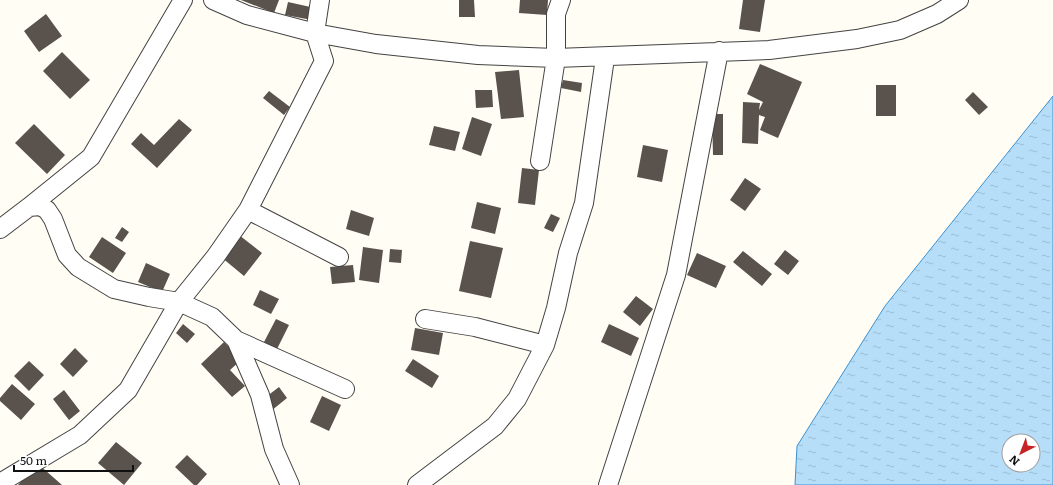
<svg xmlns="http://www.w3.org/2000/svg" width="1053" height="485" viewBox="0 0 1053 485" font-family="Literata,serif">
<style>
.water{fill:url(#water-ripples);stroke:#3b92d2;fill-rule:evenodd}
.building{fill:#5a524c}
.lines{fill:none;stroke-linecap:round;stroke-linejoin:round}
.minor-casing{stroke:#434343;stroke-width:20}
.minor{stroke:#fff;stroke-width:18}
</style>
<defs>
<pattern id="water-ripples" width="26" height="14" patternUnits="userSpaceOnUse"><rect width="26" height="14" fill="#b6def8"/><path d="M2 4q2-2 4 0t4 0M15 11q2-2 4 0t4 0" fill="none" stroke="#9bbdd4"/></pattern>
</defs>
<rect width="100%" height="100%" fill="#fffdf4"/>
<path class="water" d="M1053,96V485H795L797,446L885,306ZM1009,441H1033V465H1009Z"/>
<path class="building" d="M241,0H279L274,13Z
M459,0H474L475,17H459Z
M520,0H548L547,15L519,13Z
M743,0H765L760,32L739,29Z
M288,2L315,8L312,20L285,15Z
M46,14L62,36L39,52L24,31Z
M62,52L90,80L70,99L43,71Z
M760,64L802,82L778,138L760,130L765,117L759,115L758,144L742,143L743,102L760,103L759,110L763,102L747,94Z
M519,70L524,117L501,119L495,72Z
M563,80L582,83L581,92L561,88Z
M876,85H896V116H876Z
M475,90H492L493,107L476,108Z
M269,91L290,107L284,115L263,98Z
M973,92L988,107L979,115L965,100Z
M712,114H723V155H713Z
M472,117L492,124L481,156L462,149Z
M179,119L192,130L157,168L131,144L141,133L154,145Z
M34,124L65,155L47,174L15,143Z
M434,126L460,132L455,151L429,145Z
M643,145L668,150L662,182L637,177Z
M522,168L539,170L535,205L518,203Z
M745,178L761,189L745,211L730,200Z
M477,202L501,208L495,234L471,228Z
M351,210L374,218L369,236L346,229Z
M551,214L560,218L553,232L544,228Z
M122,227L129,232L122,242L115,238Z
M239,235L262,253L244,276L221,257Z
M102,237L126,253L113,273L89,257Z
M470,241L503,248L491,298L459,291Z
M363,247L383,250L379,283L359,280Z
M390,249L402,250L401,263L389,262Z
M785,250L799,261L788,275L774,264Z
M743,251L772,274L762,286L733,262Z
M697,253L726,266L716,288L687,275Z
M146,263L170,274L162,292L138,282Z
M353,265L355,282L332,284L330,267Z
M260,290L279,299L271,314L253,305Z
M636,296L653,309L640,326L623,312Z
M276,319L289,325L277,349L264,342Z
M183,324L195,334L187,343L176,333Z
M609,324L639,338L631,356L601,342Z
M415,328L443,333L439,355L411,350Z
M224,342L241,360L230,370L245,386L232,397L201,364Z
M75,348L88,361L73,377L60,364Z
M413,359L439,376L432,388L405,371Z
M29,361L44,375L29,391L14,376Z
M12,384L35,404L21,420L0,401V398Z
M279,387L287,398L271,411L262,400Z
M64,390L80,411L69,420L53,399Z
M322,396L341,405L329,431L310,422Z
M116,442L142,463L124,485L98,463Z
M187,455L207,474L197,485H194L175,467Z
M37,463L62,485H18Z"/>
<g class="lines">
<defs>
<path id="minor" d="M213,0L247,15L315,33L376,44L478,55L556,58L769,50L857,39L900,30L937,14L959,0
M540,161L556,58V14L561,0
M29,207L91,157L183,0
M248,210L339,257
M0,229L29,207L40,206L47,210L53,219L67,255L78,267L114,289L149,297L179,302L212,317L236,340L260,395L274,449L290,485
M425,319L475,327L545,345
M236,340L345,389
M0,483L80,435L128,390L179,302L216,256L248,210L324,61L315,33L320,0
M417,485L495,426L517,399L545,345L556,308L568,253L584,203L605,58
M608,485L676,275L719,51"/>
</defs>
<use href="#minor" class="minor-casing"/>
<use href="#minor" class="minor"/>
</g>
<g transform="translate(1021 453) rotate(222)"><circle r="19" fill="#ffffff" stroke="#9f9f9f"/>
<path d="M0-3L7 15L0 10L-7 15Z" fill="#c62326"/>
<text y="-6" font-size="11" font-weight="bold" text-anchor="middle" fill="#101010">N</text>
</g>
<path d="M14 465v6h119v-6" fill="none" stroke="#101010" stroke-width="2"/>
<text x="20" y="465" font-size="12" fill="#101010" stroke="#ffffff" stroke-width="3" paint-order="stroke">50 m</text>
</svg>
